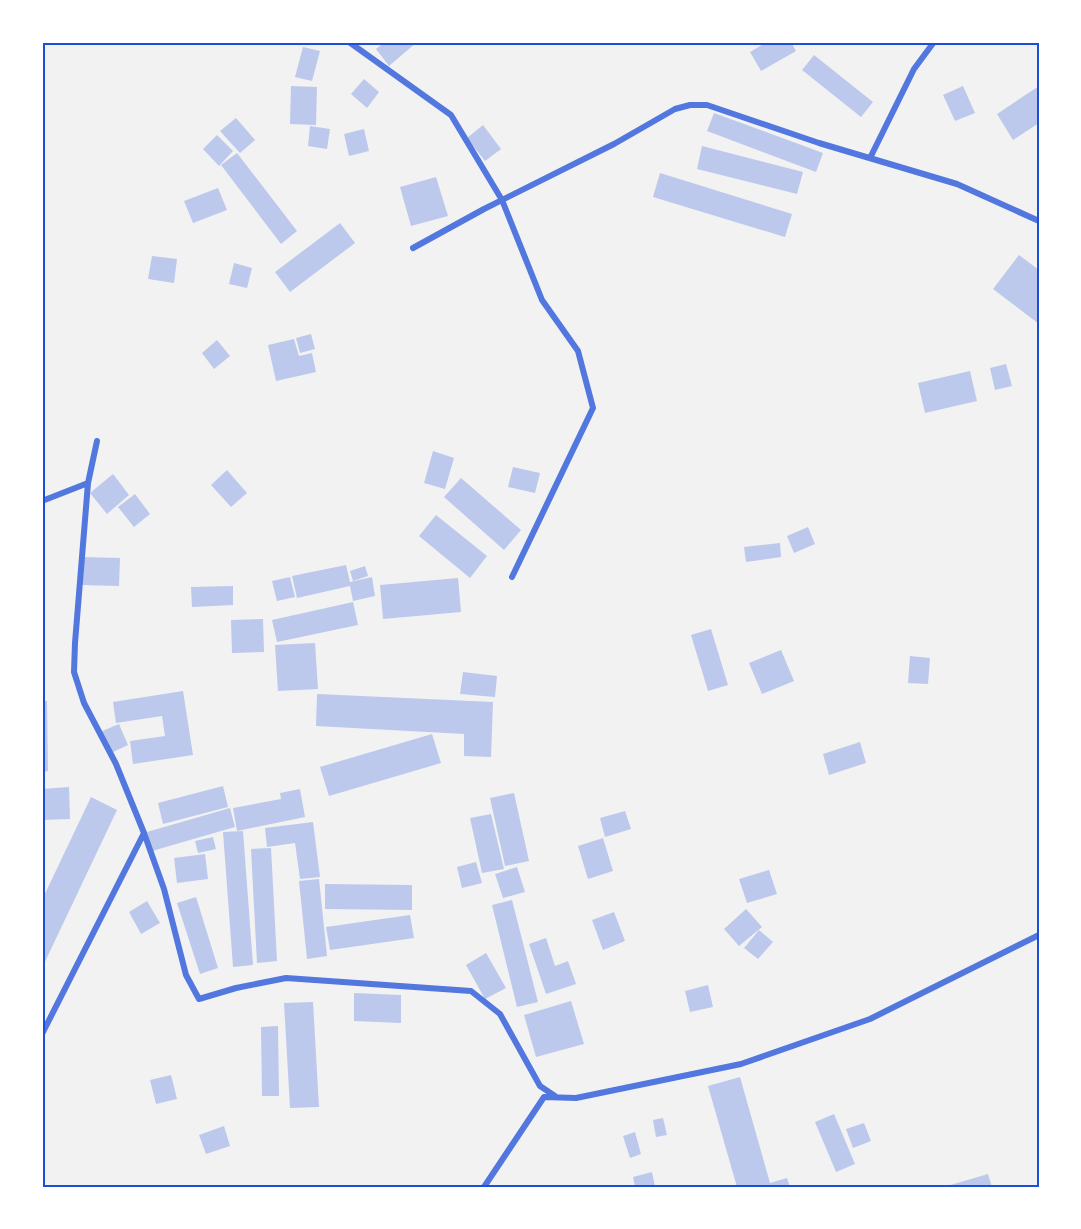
<svg xmlns="http://www.w3.org/2000/svg" width="1081" height="1229" viewBox="0 0 1081 1229" font-family="Raleway,sans-serif">
<style>
.building{fill:#bdc9ec}
.lines{fill:none;stroke-linecap:round;stroke-linejoin:round}
.minor{stroke:#5277de;stroke-width:6}
.neatline{fill:none;stroke:#1d4ed8;stroke-width:2}
</style>
<rect width="100%" height="100%" fill="#f2f2f2"/>
<path class="building" d="M385,42H417L389,66L376,49Z
M767,42H791L796,51L761,71L750,52Z
M303,47L320,51L312,81L295,77Z
M814,55L873,102L861,117L802,70Z
M364,79L379,92L367,108L351,94Z
M291,86L317,87L316,125L290,124Z
M963,86L975,113L955,121L943,95Z
M1039,86V123L1013,140L997,114Z
M714,113L823,153L816,172L707,131Z
M236,118L255,140L240,153L220,131Z
M483,125L501,149L485,161L467,138Z
M310,126L330,129L327,149L308,146Z
M364,129L369,151L349,156L344,134Z
M217,135L233,151L219,166L203,149Z
M702,146L803,172L797,194L697,169Z
M237,153L297,231L281,244L221,165Z
M660,173L792,214L785,237L653,197Z
M436,177L448,216L411,226L400,187Z
M218,188L227,210L193,223L184,201Z
M340,223L355,243L290,292L275,272Z
M1019,255L1039,270V324L993,289Z
M152,256L177,259L174,283L148,279Z
M234,263L252,268L247,288L229,284Z
M311,334L315,349L300,353L296,338Z
M294,339L299,356L312,353L316,372L276,381L268,345Z
M217,340L230,356L214,369L202,353Z
M1006,364L1012,386L995,390L990,368Z
M970,371L977,401L925,413L918,383Z
M433,451L454,458L445,489L424,483Z
M513,467L540,473L535,493L508,487Z
M227,470L247,493L231,507L211,485Z
M113,474L129,495L107,514L90,493Z
M461,478L521,530L504,550L444,497Z
M135,494L150,514L134,527L118,507Z
M436,515L487,556L470,578L419,536Z
M808,527L815,544L794,553L787,536Z
M780,543L781,557L746,562L744,547Z
M83,557L120,558L119,586L82,585Z
M346,565L350,582L372,577L375,596L353,601L350,586L297,598L292,576Z
M365,566L368,576L353,581L350,571Z
M290,577L295,597L277,601L272,581Z
M458,578L461,612L383,619L380,585Z
M233,586V605L192,607L191,587Z
M353,602L358,625L277,642L272,620Z
M263,619L264,652L232,653L231,620Z
M711,629L728,685L708,691L691,635Z
M315,643L318,689L278,691L275,645Z
M781,650L794,681L762,694L749,663Z
M910,656L930,658L928,684L908,683Z
M463,672L497,676L495,697L460,694Z
M183,691L193,755L133,764L130,741L165,736L162,716L116,723L113,702Z
M317,694L493,702L491,757L464,756V734L316,726Z
M42,701H47L48,771L42,772Z
M119,724L128,745L111,753L100,732Z
M432,734L441,763L329,796L320,767Z
M860,742L866,763L829,775L823,754Z
M223,786L228,807L163,824L158,803Z
M69,787L70,819L42,820V789Z
M300,789L305,817L237,831L233,808L281,799L280,793Z
M514,793L529,861L505,866L490,798Z
M91,797L117,810L42,968V900Z
M230,808L235,827L152,851L147,832Z
M625,811L631,829L605,837L600,818Z
M491,814L504,869L482,873L470,818Z
M313,822L320,877L300,879L295,843L267,847L265,828Z
M243,831L253,965L233,967L223,832Z
M213,837L216,849L198,853L195,841Z
M603,838L613,871L588,879L578,846Z
M271,848L277,961L257,963L251,849Z
M205,854L208,879L177,883L174,858Z
M476,862L482,883L462,888L457,867Z
M517,867L525,892L503,898L495,874Z
M769,870L777,894L747,903L739,879Z
M319,879L327,956L307,959L299,881Z
M325,884L412,885V910L325,909Z
M196,897L218,968L200,974L177,903Z
M512,900L538,1002L517,1007L492,905Z
M147,901L160,923L141,934L129,912Z
M746,909L762,927L739,946L724,929Z
M614,912L625,941L603,950L592,920Z
M410,915L414,938L330,950L326,927Z
M759,930L773,942L758,959L744,948Z
M546,938L555,966L568,961L576,984L546,994L529,944Z
M486,953L506,988L485,999L466,965Z
M708,985L713,1007L690,1012L685,991Z
M354,993L401,995V1023L354,1021Z
M571,1001L584,1044L536,1057L524,1015Z
M313,1002L319,1107L290,1108L284,1003Z
M278,1026L279,1096H262L261,1027Z
M171,1075L177,1099L156,1104L150,1080Z
M740,1077L770,1183L787,1178L790,1187H737L708,1086Z
M834,1114L855,1164L836,1172L815,1122Z
M663,1118L667,1135L656,1137L653,1120Z
M864,1123L871,1141L853,1148L846,1129Z
M224,1126L230,1146L206,1154L199,1135Z
M635,1132L641,1154L630,1158L623,1136Z
M652,1172L655,1187H635L633,1177Z
M988,1174L992,1187H947V1186Z"/>
<g class="lines">
<path class="minor" d="M349,42L451,115L502,200L542,300L578,351L593,408L512,577
M870,158L914,69L934,42
M413,248L484,209L614,144L675,109L690,105H707L819,143L957,184L1039,221
M97,441L88,483L75,643L74,672L84,703L116,764L144,833L164,889L186,975L199,999L236,988L286,978L471,991L500,1014L540,1086L555,1096
M42,501L88,483
M42,1034L144,833
M484,1187L544,1097L576,1098L741,1064L870,1019L1039,935"/>
</g>
<rect width="1081" height="1229" fill="none" stroke="#ffffff" stroke-width="87"/>
<rect x="44" y="44" width="994" height="1142" class="neatline"/>
</svg>
